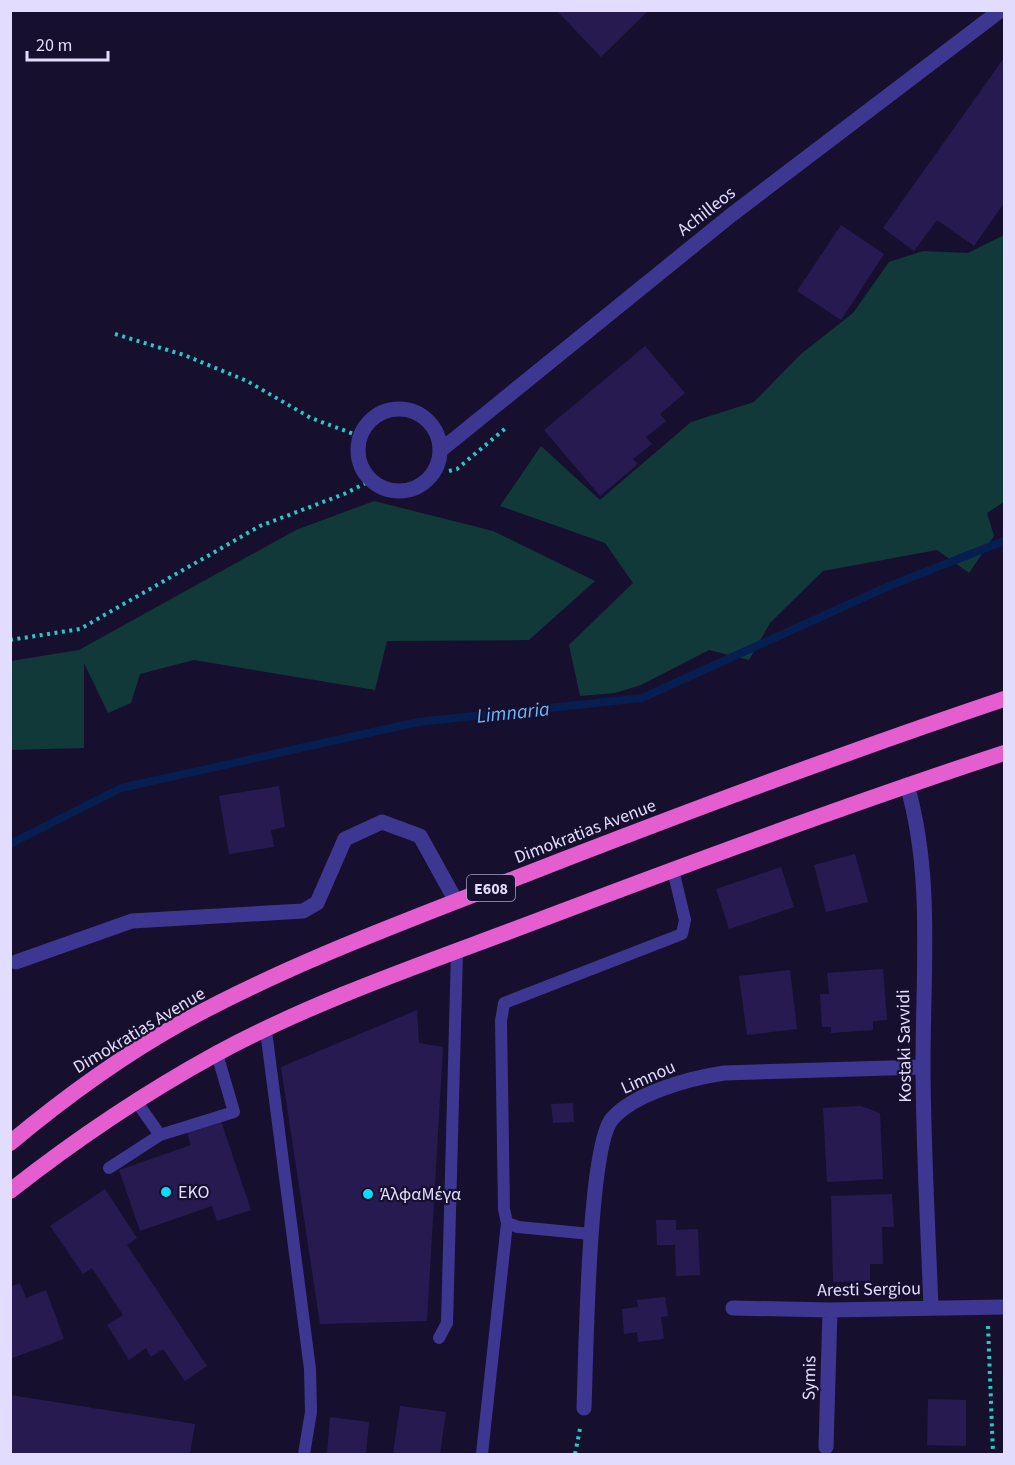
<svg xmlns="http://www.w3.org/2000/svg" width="1015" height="1465" viewBox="0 0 1015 1465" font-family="'Source Sans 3',sans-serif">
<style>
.green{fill:#123939}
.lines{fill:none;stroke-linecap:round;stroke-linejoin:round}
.stream{stroke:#061e50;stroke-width:8}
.building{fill:#271a51}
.path{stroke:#26c9c6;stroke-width:4;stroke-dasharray:3 4.5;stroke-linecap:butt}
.service{stroke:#3e3791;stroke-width:12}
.minor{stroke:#3e3791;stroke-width:15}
.trunk{stroke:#e55ed0;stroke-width:16}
.poi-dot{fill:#09ddff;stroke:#16102e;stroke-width:2}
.labels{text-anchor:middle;stroke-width:4.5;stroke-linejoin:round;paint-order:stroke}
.shield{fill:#16102e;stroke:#a5a0c0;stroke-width:1.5}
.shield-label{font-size:16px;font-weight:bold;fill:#e2ddff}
.street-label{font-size:18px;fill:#e2ddff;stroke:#16102e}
.poi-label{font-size:18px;fill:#e2ddff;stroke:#16102e;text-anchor:start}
.water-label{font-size:20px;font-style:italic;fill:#6bb5ff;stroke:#16102e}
</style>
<rect width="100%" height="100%" fill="#16102e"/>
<path class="green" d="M1004,235V502L987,513L994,536L969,573L937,550L823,571L770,623L749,660L709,650L641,685L615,693L580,696L569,645L633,583L605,543L500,506L541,446L600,500L691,422L754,402L801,354L853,313L889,262L923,251L968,253Z
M374,501L493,531L595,581L529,640L387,641L375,690L194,660L140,674L131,703L108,713L84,663V748L11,750V661L79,650L296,530Z"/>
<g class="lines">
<path class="stream" d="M10,844L121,788L418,722L642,698L889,586L1004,541"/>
</g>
<path class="building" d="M556,10H649L601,57Z
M1004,58V203L974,246L937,220L914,251L883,228Z
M841,225L884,254L841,320L797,291Z
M645,346L685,393L660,414L666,421L646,437L652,444L633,459L638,464L600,496L544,430Z
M279,786L285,827L271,830L274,847L229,854L219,796Z
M855,854L868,902L826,912L814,865Z
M781,867L794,907L729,929L716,889Z
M883,969L887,1020L873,1021V1030L831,1033V1027H822L820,994H829L827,973Z
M790,970L797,1029L747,1035L739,976Z
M417,1010L419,1043L443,1047L427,1321L320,1324L281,1067Z
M573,1103L574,1122L553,1123L551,1104Z
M861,1106L880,1113L883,1179L827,1182L823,1108Z
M220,1118L251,1210L217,1221L212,1206L140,1231L119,1170L191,1145L186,1129Z
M105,1189L137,1238L127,1245L207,1366L185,1381L163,1349L151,1357L146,1348L129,1360L107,1325L123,1315L92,1268L83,1274L50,1226Z
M892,1194L894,1227H882L883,1264H870V1281L833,1282L831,1196Z
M656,1220H676V1230L698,1229L700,1275L676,1276L675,1245H657Z
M20,1283L26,1298L46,1290L64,1339L10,1359V1287Z
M665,1297L668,1316L661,1317L664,1339L638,1342L637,1332L624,1334L622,1309L638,1307L637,1300Z
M10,1395L195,1424L190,1454H10Z
M928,1399L966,1400V1446L927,1445Z
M400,1406L446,1412L440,1454H393Z
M330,1417L369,1422L366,1454H327Z"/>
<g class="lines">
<path class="path" d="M115,334L184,355L247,381L311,418L359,436
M449,471L457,469L507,427
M10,640L80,629L260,526L344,494L370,481
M988,1326L993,1454
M575,1454L580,1429"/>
<path class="service" d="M266,1031L310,1369L311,1412L304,1454
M136,1101L160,1135
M109,1168L160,1135L234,1112L217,1054
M507,1223L518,1227L591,1234
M439,1338L447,1323L457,952
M482,1454L507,1223L504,1209L501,1021L504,1003L682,934L685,920L673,870"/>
<path class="minor" d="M358 450a41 41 0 1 1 82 0a41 41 0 1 1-82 0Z
M441,450L730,216L1001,10
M907,785C933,874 923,970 923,1062C923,1144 928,1226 931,1308
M16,962L132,921L303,911L317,903L345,839L382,822L420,836L456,901
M733,1308L830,1310L1004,1307
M584,1408C586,1360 588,1147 612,1119C634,1093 691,1078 724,1073L923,1067
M826,1447L830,1310"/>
<path class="trunk" d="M10,1143C64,1098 120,1057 181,1023C290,963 409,920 524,875C683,813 843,753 1004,699
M10,1191C75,1140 143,1094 216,1054C321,997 438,959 550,916C700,859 852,803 1004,753"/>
</g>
<g class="poi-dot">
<circle cx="166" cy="1192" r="6"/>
<circle cx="368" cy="1194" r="6"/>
</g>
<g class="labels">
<rect class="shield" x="467" y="875" width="48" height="26" rx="4.5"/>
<g class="shield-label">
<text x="491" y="894">E608</text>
</g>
<g class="street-label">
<text transform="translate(706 211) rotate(-38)" y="6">Achilleos</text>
<text transform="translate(585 831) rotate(-21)" y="6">Dimokratias Avenue</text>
<text transform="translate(139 1030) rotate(-31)" y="6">Dimokratias Avenue</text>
<text transform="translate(904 1046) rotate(-91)" y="6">Kostaki Savvidi</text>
<text transform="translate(648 1077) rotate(-24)" y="6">Limnou</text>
<text transform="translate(869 1289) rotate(-1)" y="6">Aresti Sergiou</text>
<text transform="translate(809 1378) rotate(-89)" y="6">Symis</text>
</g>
<g class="poi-label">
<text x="178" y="1198">EKO</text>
<text x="380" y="1200">ΆλφαΜέγα</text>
</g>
<g class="water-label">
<text transform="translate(513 712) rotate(-6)" y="7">Limnaria</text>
</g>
</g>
<rect width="1015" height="1465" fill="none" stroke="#e2ddff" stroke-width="24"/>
<path d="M27 51v9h81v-9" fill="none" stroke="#e2ddff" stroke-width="3"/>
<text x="36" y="51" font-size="18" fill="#e2ddff" stroke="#16102e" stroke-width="4.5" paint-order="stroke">20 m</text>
</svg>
